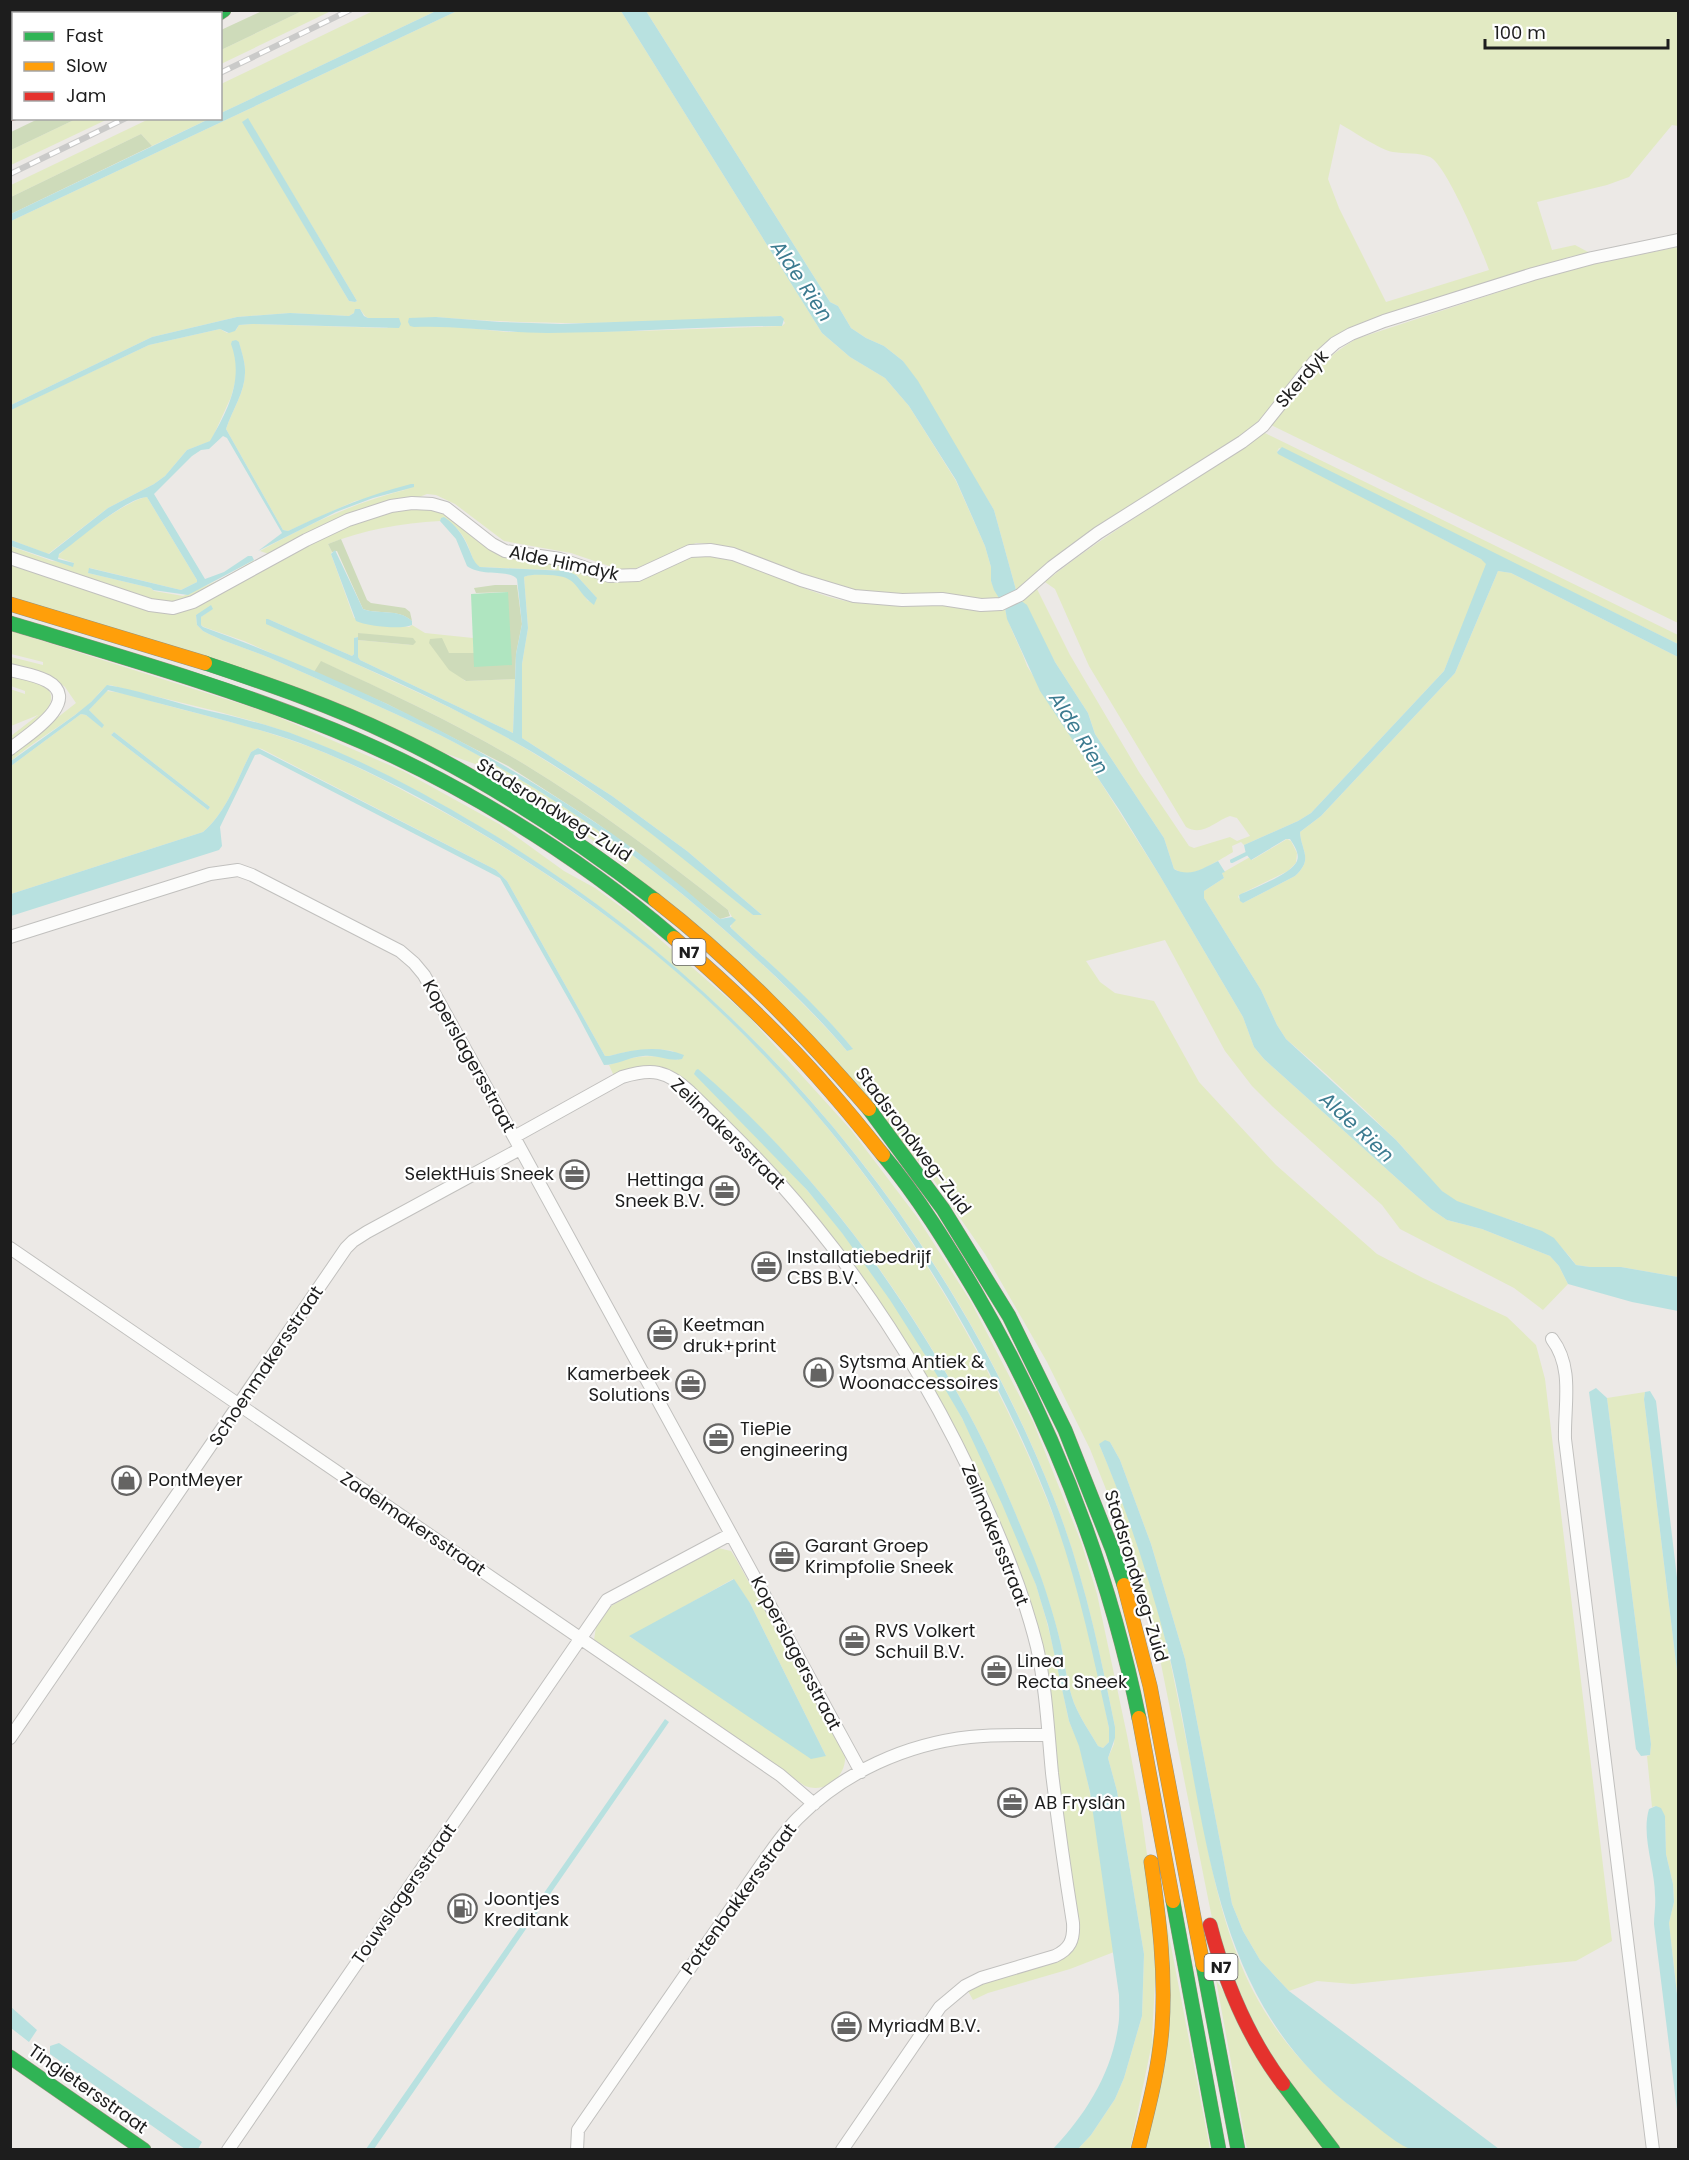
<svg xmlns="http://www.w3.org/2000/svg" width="1689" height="2160" viewBox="0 0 1689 2160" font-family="Poppins,sans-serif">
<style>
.grass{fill:#e2eac3;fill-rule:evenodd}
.forest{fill:#cedbba}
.pitch{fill:#afe5c0}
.water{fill:#b8e1e0}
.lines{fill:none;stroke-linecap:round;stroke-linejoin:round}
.stream{stroke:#b8e1e0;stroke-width:4}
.street-casing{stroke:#c1c0be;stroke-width:14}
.fast-casing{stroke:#97927d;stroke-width:15}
.slow-casing{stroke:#97927d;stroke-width:15}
.jam-casing{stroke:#97927d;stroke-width:15}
.street{stroke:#fcfcfb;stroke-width:12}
.fast{stroke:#30b455;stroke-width:14}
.slow{stroke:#ff9f0a;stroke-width:14}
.jam{stroke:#e5322d;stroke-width:14}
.rail-casing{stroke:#cacac9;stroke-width:6}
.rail{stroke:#fff;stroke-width:4;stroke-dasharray:11;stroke-linecap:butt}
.labels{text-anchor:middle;stroke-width:4.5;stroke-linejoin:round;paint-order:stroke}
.shield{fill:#fff;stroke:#616161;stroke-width:1.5}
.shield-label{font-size:16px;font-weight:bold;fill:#1d1d1d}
.street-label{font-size:18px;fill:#1d1d1d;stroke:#fff}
.poi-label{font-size:18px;fill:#1d1d1d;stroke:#fff;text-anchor:start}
.water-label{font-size:20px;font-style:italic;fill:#3c7b90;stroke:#fff}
</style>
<rect width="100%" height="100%" fill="#ece9e6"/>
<path class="grass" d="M302,11H331L221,64V50Z
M373,11H436L221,113V84Z
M457,11H621L822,333L850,357L885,378L909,406L956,481L985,546L991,567V581L1000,599L875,594L840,588L711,544L696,543L637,568L621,570L571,553L504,541L455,504L436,495L427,494L269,554L260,551C309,524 357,501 413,488L355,501L288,531L283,530L226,429C232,410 246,391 245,370C245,361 241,351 239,342L235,355L237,369L236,379L231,397L211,441L187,450L165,476L154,484L108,508L48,554L11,540L10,410L149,345L220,329L227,333L236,330L239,325L252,324L387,328L399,318H368L365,316L360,309L349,316L290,313L237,317L152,337L11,405V221ZM248,119L357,301L355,302L349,301L243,122ZM781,316L785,323L782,326L638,331L507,332L449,326L436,317C551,327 666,323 781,316Z
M646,11H1678V126L1672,125L1629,177L1607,185L1537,202L1552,250L1575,245L1590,253L1569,257L1352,328L1308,361L1294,376L1282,395L1251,429L1060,557L1016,590L994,510L903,361L884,346L866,338L851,328L838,306L830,302ZM1340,124C1353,131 1380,150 1393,152C1405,154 1418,152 1430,157C1446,164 1482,250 1489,270L1386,302L1339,208L1328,179Z
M76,119H108L11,165V150Z
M149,119H209L152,146L141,134L11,197V185Z
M1678,247V623L1271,425C1300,391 1316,362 1356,339L1572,268Z
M1263,432L1678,635V644L1279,448L1277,452L1481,559L1486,562V568L1444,671L1311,813L1298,821L1244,845L1241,842L1232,846L1233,852C1223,858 1194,876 1183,874C1183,874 1175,869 1174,869L1164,838L1095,734L1088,713L1055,662L1021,600L1037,589L1070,655L1139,772L1189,846L1194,848L1230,837L1237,841L1250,836L1237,818L1230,816C1215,821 1203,837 1186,827L1089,666L1055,589L1045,582C1114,526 1193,485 1263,432Z
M147,497L197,580V582L181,590L90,568L88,573L151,588L154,591L183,596L223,578L254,560V562L192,599L176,603L153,600L11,553L10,546L52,561L74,563L57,557C69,543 130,498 147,497Z
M414,508L441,512L500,555L511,559L554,563L610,582H620L630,581L698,555C745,557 791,587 837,599C872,608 906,603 942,605C964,606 983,615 1005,608C1008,627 1021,647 1027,666L1160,876L1243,1017L1254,1047L1264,1059L1431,1209L1447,1220L1482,1229L1550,1256L1559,1266L1568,1284L1543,1310L1514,1288L1400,1229L1382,1205L1273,1107L1252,1086L1225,1051L1165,940L1086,961L1100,982L1115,993L1154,1001L1199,1082L1276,1165L1377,1254L1423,1278L1507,1317L1536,1345L1545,1379L1612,1941L1576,1961L1353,1984L1317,1981L1289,1991L1260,1960L1243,1931L1232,1904L1185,1659L1151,1544L1120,1460L1110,1442L1099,1444C1128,1511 1153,1583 1169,1655C1178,1699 1187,1744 1196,1788C1210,1860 1222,1935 1258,2000C1283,2045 1320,2084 1361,2114C1378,2127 1394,2140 1413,2149H1341L1262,2044L1215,1933L1161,1664L1113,1507L1090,1449L1047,1362L985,1254L926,1169L611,853L520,790L475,764L11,596L10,563L162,612L340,529L387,512ZM441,518C455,523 465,536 470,551C473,558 473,563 480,567L553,570L576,575L596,597L588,601C583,594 578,584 570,579C561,572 534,573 524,577L528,628L522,664V738L612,796L687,851L762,915H753C678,851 599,791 513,741C462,711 407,688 354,663C325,650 297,634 268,619L352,656L354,654V638L358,637V633L413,645L358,640V657L360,660L513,733L515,679L465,681L431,639L449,653H474L473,638L425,633L412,625L409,627L354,618L331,554L332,552L328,544C364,530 401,523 440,521ZM212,609L201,617V625L204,627L244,641L314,672L322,662C390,693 460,725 524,764C596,808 663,858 728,910L732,917L731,928C773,966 816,1005 852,1048L847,1051C813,1012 776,976 738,942C648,861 548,789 440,735C384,708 327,683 270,658C248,649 224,642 203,631L197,625L196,615Z
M1498,571L1511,573L1678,657V1277L1621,1267H1590L1576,1265C1545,1219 1503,1222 1458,1202C1436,1192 1414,1158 1397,1141C1361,1106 1324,1071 1286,1039L1277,1025L1261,990L1204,898V891L1224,878L1222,873L1250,857L1252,860L1287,839L1291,841L1297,853L1296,863L1288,871L1239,895L1238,897L1243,903L1295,876C1314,859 1301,851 1300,832L1321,816L1455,673Z
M11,631L269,713L403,771L499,824L564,871L595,888L632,915L748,1016L851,1130L917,1217L971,1302L1033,1422L1081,1542L1097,1594L1127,1735L1140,1804L1149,1869L1158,2014L1130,2149H1078L1091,2135L1115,2099L1124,2078L1142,2016L1144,1954L1117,1791L1108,1758L1114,1744L1115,1727C1099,1648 1083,1572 1053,1496C943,1217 740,982 482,828C425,794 365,762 303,738C241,714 174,702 110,685C101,688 96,698 89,704C64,725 35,740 11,761V754L76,703L65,687L56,680L11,665V657L43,665V662L11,654Z
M11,674C20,677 33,679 42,684C71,702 23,733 11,744V736L38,715L11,726L10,689L25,694V691L11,686Z
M106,691C130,693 156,703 180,709C220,719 260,729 299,743C339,757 379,777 417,798C490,836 559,880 625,930C781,1049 907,1212 995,1386C1023,1441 1048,1497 1068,1556C1086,1612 1097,1670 1109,1728V1742L1103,1748L1098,1746C1090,1732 1080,1718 1074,1703C1067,1684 1065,1664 1061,1645C1054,1616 1045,1587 1034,1559C1014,1510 994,1460 969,1414C900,1285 810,1164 698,1070L695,1074C733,1111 771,1149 806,1189C902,1298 988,1448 1036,1585C1050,1628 1059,1673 1068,1717C1070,1726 1076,1735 1079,1744C1083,1759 1086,1774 1089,1788C1100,1842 1106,1898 1114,1952L1070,1969L988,1993L973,2000L968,1991L983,1983L1057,1961C1070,1955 1075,1949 1079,1935L1063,1821L1051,1695L1042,1645L983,1486L936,1393L877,1299L694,1087C668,1065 645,1059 614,1076L609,1065C635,1055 651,1054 678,1060L673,1051C650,1048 631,1050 609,1056H605L507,881L496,870L262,749L258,748L251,752C238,778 226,813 203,832L11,894V766L81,714L86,715L102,727L103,725L89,710ZM114,732L210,807L208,810L111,735Z
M1645,1392L1644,1399L1678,1679V2002L1669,1923L1674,1902L1673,1884L1666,1854L1665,1816L1656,1806L1652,1807L1647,1756L1650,1755L1651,1744L1607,1398Z
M718,1548L731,1551L736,1559L845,1755C847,1776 826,1794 805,1786L594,1640L596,1627L611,1606ZM733,1579L750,1603L826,1756L630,1637Z
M1160,1889L1210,2149L1146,2150Z
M1216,1980L1329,2149H1247Z"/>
<path class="forest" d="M262,11H302L221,50V30Z
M38,119H76L11,150V132Z
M141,134L152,146L11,214V197Z
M341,539L367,600L371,603L405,608L410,612L412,621C397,608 379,615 363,609L337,551L332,552L328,544Z
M495,585H517L522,624L516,654L515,679L466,681L449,670L429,643L430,639L442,638L449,653H474L475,667L508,592L476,593L474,588Z
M358,633L413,638L416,642L413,645L358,640Z
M321,661C390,693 460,725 524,764C596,808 663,858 728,910L730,916L720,919L638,853L592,820L508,766L387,704L314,672Z"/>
<path class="pitch" d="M508,592L512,665L474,667L471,594Z"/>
<path class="water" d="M436,11H457L11,221V214L209,119L220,118L221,113Z
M621,11H646L830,302L838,306L851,328L866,338L884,346L903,361L918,381L994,510L1016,590L1012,594L1027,605L1055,662L1088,713L1095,734L1164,838L1174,869C1190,878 1203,868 1218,861L1225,872L1222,873L1224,878L1204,891V898L1261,990L1277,1025L1286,1039L1396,1140L1442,1191L1457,1201L1542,1231L1554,1238L1576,1265L1590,1267H1621L1678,1277V1311L1632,1302L1568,1284L1559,1266L1550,1256L1482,1229L1447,1220L1431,1209L1264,1059L1254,1047L1243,1017L1160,876L1120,811L1040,691L1007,619L1005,608L994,590L991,581V567L985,546L956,480L909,406L885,378L850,357L822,333Z
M248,118L357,301L355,302L349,301L242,122Z
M355,309H360L364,316L368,318H399L401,324L399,328L252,324L239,325L235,331L229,333L220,329L149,345L11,410V405L152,337L237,317L290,313L349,316L354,313Z
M781,316L784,319L782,326C704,326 626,333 548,333C503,333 459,325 414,327L410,326L408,322L409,318L436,317L500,322L561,324Z
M236,340L239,342C241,350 245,361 245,370C246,391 232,410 226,429L283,530L288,531C328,512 367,495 411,484H414V487L373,498L336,512L258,551L282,533L227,438L223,436L209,449L201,450L192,456L154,494L205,579L224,572L248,556H252L254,560L188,595L153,590L151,588L88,573L89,568L181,590L197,582V580L147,497C124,499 79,540 59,554L58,559L74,563L73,567L11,546V540L49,554L108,508L154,484L165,476L187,450L210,441C228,410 244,379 231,344L232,341Z
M1282,447L1678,644V657L1511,573L1498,571L1455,673L1321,816L1300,832C1301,851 1314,859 1295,876L1243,903L1240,901L1239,895C1252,889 1292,874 1297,861C1300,854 1294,845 1290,839H1286L1251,860L1246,854L1244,845L1298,821L1311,813L1444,671L1486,564L1481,559L1278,454L1277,452Z
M444,517C455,524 463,535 468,547C472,555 473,562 480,567L567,571L576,575L597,598L594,605C573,589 580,576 548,575C540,575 531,574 524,577L528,628L522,664V738L612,796L687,851L762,915H753C676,853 600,789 513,741C434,696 349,661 266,624V619H268L352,656L354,654V638L358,637V657L360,660L513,733L516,654L522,624L517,579C509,569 481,577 467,566L456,539L440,521L441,518Z
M335,550L363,609C379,615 398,608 412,621V625C401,630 367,626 356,621L331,554Z
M211,605L213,609L201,617V625L203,627C339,676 470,739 590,819C618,837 645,857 671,878C688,891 703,906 720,919L732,917L736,920L730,926L731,928C773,966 817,1005 853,1049L847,1051C814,1012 776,976 738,942C648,861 548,790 440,735C384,708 327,683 270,658C248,649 224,642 203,631L197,625L196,615Z
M107,685C137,690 167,700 197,708C232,716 267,724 301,737C363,760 424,793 481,827C740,982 941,1215 1053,1496C1083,1571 1099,1648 1115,1727V1738L1108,1758L1117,1791L1144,1954L1142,2016L1124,2078L1115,2099L1091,2135L1078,2149H1053C1085,2115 1111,2075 1118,2027C1120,2017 1119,2005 1119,1995L1090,1792L1079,1746L1069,1721L1048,1625L1036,1585L1002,1504L962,1418L925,1355L890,1300L842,1233L807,1190L694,1074L696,1070L698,1069C810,1164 899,1285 969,1414C994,1460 1014,1510 1034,1558C1045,1587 1054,1615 1061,1645C1065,1664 1067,1684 1074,1703C1080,1718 1090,1732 1098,1746L1103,1748L1109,1742V1728C1092,1650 1076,1573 1047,1498C960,1281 812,1074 626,931C581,896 534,865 486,836C427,801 365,767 300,743C269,732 237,724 204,715C172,707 140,698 108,690L89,710L104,725L102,728L86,715L81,714L11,766V761L75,715L91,702Z
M114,732L210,807L208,810L111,735Z
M258,748L496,870L507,881L605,1056H609C634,1049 659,1045 684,1055L682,1059C670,1062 656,1054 643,1056C630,1057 616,1065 604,1065L577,1014L500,878L260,754L255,755L220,827L222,846L219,850L11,916V894L203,832C226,813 238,778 251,752Z
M1596,1388L1607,1398L1651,1744L1650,1755L1641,1756L1636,1749L1589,1392Z
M1650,1391L1656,1401L1678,1586V1679L1644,1399L1645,1392Z
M1105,1440L1110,1442L1120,1460L1151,1544L1185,1659L1232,1904L1243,1931L1260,1960L1289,1991L1499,2149C1478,2150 1457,2150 1436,2150C1429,2150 1420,2151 1413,2150C1396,2145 1372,2122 1357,2111C1204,1999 1209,1818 1168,1650C1150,1580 1127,1510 1099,1444Z
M734,1579L750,1603L826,1756L811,1759L629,1636Z
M665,1719L669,1722L374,2149H366Z
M1656,1806L1661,1808L1665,1816L1666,1854L1673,1884L1674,1902L1669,1923L1678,2003V2118L1654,1924C1654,1915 1656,1905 1655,1895C1655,1868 1641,1836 1649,1809Z
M11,2007L37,2030L29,2042L11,2028Z
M59,2043L202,2142L198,2149H185L50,2054V2046Z"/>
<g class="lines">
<path class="stream" d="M1232,861L1246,854"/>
<defs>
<path id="street" d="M10,558L150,605L173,608L193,602L306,540L348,520L391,506L412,503L432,504L446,508L492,544L505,551L560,559L609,576L638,575L690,551L710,550L733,554L801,580L854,596L902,600L942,599L981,605L1001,604L1020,595L1052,567L1098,533L1242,442L1263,426L1314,362L1335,343L1351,334L1384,321L1533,274L1592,258L1678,240
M10,670C22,673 36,675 47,681C84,701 26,736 10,749
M10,937L210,874L238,870L252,875L400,951L414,963L424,975L514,1137L861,1772
M514,1137L622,1077C652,1068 666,1070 690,1092C719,1120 749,1149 776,1179C862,1275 933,1387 985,1504C1006,1550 1025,1598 1037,1647C1046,1688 1048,1731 1052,1773C1058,1824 1065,1873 1073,1923C1074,1940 1070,1949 1055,1956L981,1978L965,1986L940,2007L842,2150
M10,1248L780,1775L814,1804
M1552,1339C1574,1368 1564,1405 1565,1439L1653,2150
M10,1738L346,1248L353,1241L367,1232L520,1149
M228,2150L607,1600L731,1534
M577,2150L578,2130L764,1861C775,1846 785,1831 798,1818C844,1772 906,1744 970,1737C996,1734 1022,1735 1048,1735"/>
<path id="fast" d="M218,14L224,10
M10,623C119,656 228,687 334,730C454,779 575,853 674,938
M205,663C268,684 332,706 392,735C485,779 573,837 655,900
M869,1109L943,1209L1009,1316L1065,1430L1112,1549L1124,1585
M883,1155C918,1197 947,1244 975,1291C1052,1423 1108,1567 1139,1718
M1173,1901L1219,2150
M1203,1965L1238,2150
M10,2057L144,2150
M1283,2084L1333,2150"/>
<path id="slow" d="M10,604L205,663
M655,900C735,962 803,1033 869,1109
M674,938C712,971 749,1005 784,1041C820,1077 852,1116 883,1155
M1124,1585L1150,1686L1203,1965
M1139,1718L1173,1901
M1138,2150C1148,2110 1159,2069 1162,2028C1166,1972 1159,1917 1151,1862"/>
<path id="jam" d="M10,114L14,113
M1210,1925C1225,1983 1247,2036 1283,2084"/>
</defs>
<use href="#street" class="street-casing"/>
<use href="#fast" class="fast-casing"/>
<use href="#slow" class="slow-casing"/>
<use href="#jam" class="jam-casing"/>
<use href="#street" class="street"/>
<use href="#fast" class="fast"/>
<use href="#slow" class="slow"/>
<use href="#jam" class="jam"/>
<defs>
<path id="rail" d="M220,73L350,10
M10,174L126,118"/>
</defs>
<use href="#rail" class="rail-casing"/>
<use href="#rail" class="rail"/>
</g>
<defs>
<symbol id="office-ring" viewBox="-11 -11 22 22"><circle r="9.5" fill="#fff" stroke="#656463" stroke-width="1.5"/><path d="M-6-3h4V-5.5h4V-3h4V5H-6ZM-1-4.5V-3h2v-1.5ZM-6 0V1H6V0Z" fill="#656463"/></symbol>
<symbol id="shop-ring" viewBox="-11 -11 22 22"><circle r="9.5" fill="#fff" stroke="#656463" stroke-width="1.5"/><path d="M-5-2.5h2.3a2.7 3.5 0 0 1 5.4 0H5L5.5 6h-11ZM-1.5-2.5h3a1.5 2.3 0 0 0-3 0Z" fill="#656463"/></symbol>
<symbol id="fuel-ring" viewBox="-11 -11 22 22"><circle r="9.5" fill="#fff" stroke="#656463" stroke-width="1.5"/><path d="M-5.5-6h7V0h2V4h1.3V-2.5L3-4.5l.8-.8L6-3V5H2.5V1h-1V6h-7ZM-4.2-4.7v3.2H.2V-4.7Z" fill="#656463"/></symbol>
</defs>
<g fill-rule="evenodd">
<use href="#office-ring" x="558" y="1158" width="33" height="33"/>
<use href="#office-ring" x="708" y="1174" width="33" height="33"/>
<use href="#office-ring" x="750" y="1250" width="33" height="33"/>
<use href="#office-ring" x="646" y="1318" width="33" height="33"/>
<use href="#shop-ring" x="802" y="1356" width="33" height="33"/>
<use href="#office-ring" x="674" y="1368" width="33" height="33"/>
<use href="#office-ring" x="702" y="1422" width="33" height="33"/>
<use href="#shop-ring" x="110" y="1464" width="33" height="33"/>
<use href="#office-ring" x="768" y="1540" width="33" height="33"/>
<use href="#office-ring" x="838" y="1624" width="33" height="33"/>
<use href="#office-ring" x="980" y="1654" width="33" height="33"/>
<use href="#office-ring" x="996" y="1786" width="33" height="33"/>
<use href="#fuel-ring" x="446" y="1892" width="33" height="33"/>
<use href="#office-ring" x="830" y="2010" width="33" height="33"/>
</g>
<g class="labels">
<g class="shield">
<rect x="672.5" y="939" width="33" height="26" rx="4.5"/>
<rect x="1204.5" y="1954" width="33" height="26" rx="4.5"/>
</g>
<g class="shield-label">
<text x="689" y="958">N7</text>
<text x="1221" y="1973">N7</text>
</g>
<g class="street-label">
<text transform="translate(1302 379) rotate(-49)" y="6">Skerdyk</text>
<text transform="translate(564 563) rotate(12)" y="6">Alde Himdyk</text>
<text transform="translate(554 810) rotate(32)" y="6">Stadsrondweg-Zuid</text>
<text transform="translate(469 1056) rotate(61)" y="6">Koperslagersstraat</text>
<text transform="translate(728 1134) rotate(44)" y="6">Zeilmakersstraat</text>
<text transform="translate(913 1141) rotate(53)" y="6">Stadsrondweg-Zuid</text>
<text transform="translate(266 1366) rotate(-56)" y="6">Schoenmakersstraat</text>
<text transform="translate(413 1524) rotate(34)" y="6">Zadelmakersstraat</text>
<text transform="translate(995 1535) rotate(68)" y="6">Zeilmakersstraat</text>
<text transform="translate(1136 1576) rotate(73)" y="6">Stadsrondweg-Zuid</text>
<text transform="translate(796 1653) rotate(62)" y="6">Koperslagersstraat</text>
<text transform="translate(404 1894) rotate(-55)" y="6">Touwslagersstraat</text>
<text transform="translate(739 1899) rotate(-54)" y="6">Pottenbakkersstraat</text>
<text transform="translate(88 2089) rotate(35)" y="6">Tingietersstraat</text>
</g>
<g class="poi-label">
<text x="554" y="1180" text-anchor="end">SelektHuis Sneek</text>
<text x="704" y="1186" text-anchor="end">Hettinga<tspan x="704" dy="21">Sneek B.V.</tspan></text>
<text x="787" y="1263">Installatiebedrijf<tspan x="787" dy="21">CBS B.V.</tspan></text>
<text x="683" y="1331">Keetman<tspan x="683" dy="21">druk+print</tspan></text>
<text x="839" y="1368">Sytsma Antiek &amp;<tspan x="839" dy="21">Woonaccessoires</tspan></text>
<text x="670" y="1380" text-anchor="end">Kamerbeek<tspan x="670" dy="21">Solutions</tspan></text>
<text x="740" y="1435">TiePie<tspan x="740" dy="21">engineering</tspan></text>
<text x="148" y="1486">PontMeyer</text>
<text x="805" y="1552">Garant Groep<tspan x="805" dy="21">Krimpfolie Sneek</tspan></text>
<text x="875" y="1637">RVS Volkert<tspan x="875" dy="21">Schuil B.V.</tspan></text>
<text x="1017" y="1667">Linea<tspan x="1017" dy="21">Recta Sneek</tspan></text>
<text x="1034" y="1809">AB Fryslân</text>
<text x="484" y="1905">Joontjes<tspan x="484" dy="21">Kreditank</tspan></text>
<text x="868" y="2032">MyriadM B.V.</text>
</g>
<g class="water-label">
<text transform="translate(802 281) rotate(56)" y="7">Alde Rien</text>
<text transform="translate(1079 733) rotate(58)" y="7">Alde Rien</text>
<text transform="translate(1357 1127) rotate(43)" y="7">Alde Rien</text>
</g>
</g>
<rect width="1689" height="2160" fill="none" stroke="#1d1d1d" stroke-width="24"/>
<rect x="12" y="12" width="210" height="108" fill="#ffffff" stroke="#a5a5a5" stroke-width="1.5"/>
<rect x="24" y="32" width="30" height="9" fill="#30b455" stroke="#a5a5a5" stroke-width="1.5"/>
<text x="66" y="42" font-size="18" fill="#1d1d1d">Fast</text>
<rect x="24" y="62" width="30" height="9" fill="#ff9f0a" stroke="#a5a5a5" stroke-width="1.5"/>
<text x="66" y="72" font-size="18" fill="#1d1d1d">Slow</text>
<rect x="24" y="92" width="30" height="9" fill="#e5322d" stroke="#a5a5a5" stroke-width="1.5"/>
<text x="66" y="102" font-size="18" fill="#1d1d1d">Jam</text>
<path d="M1485 39v9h183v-9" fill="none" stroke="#1d1d1d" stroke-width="3"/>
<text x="1494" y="39" font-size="18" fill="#1d1d1d" stroke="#ffffff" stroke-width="4.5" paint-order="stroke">100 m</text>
</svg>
